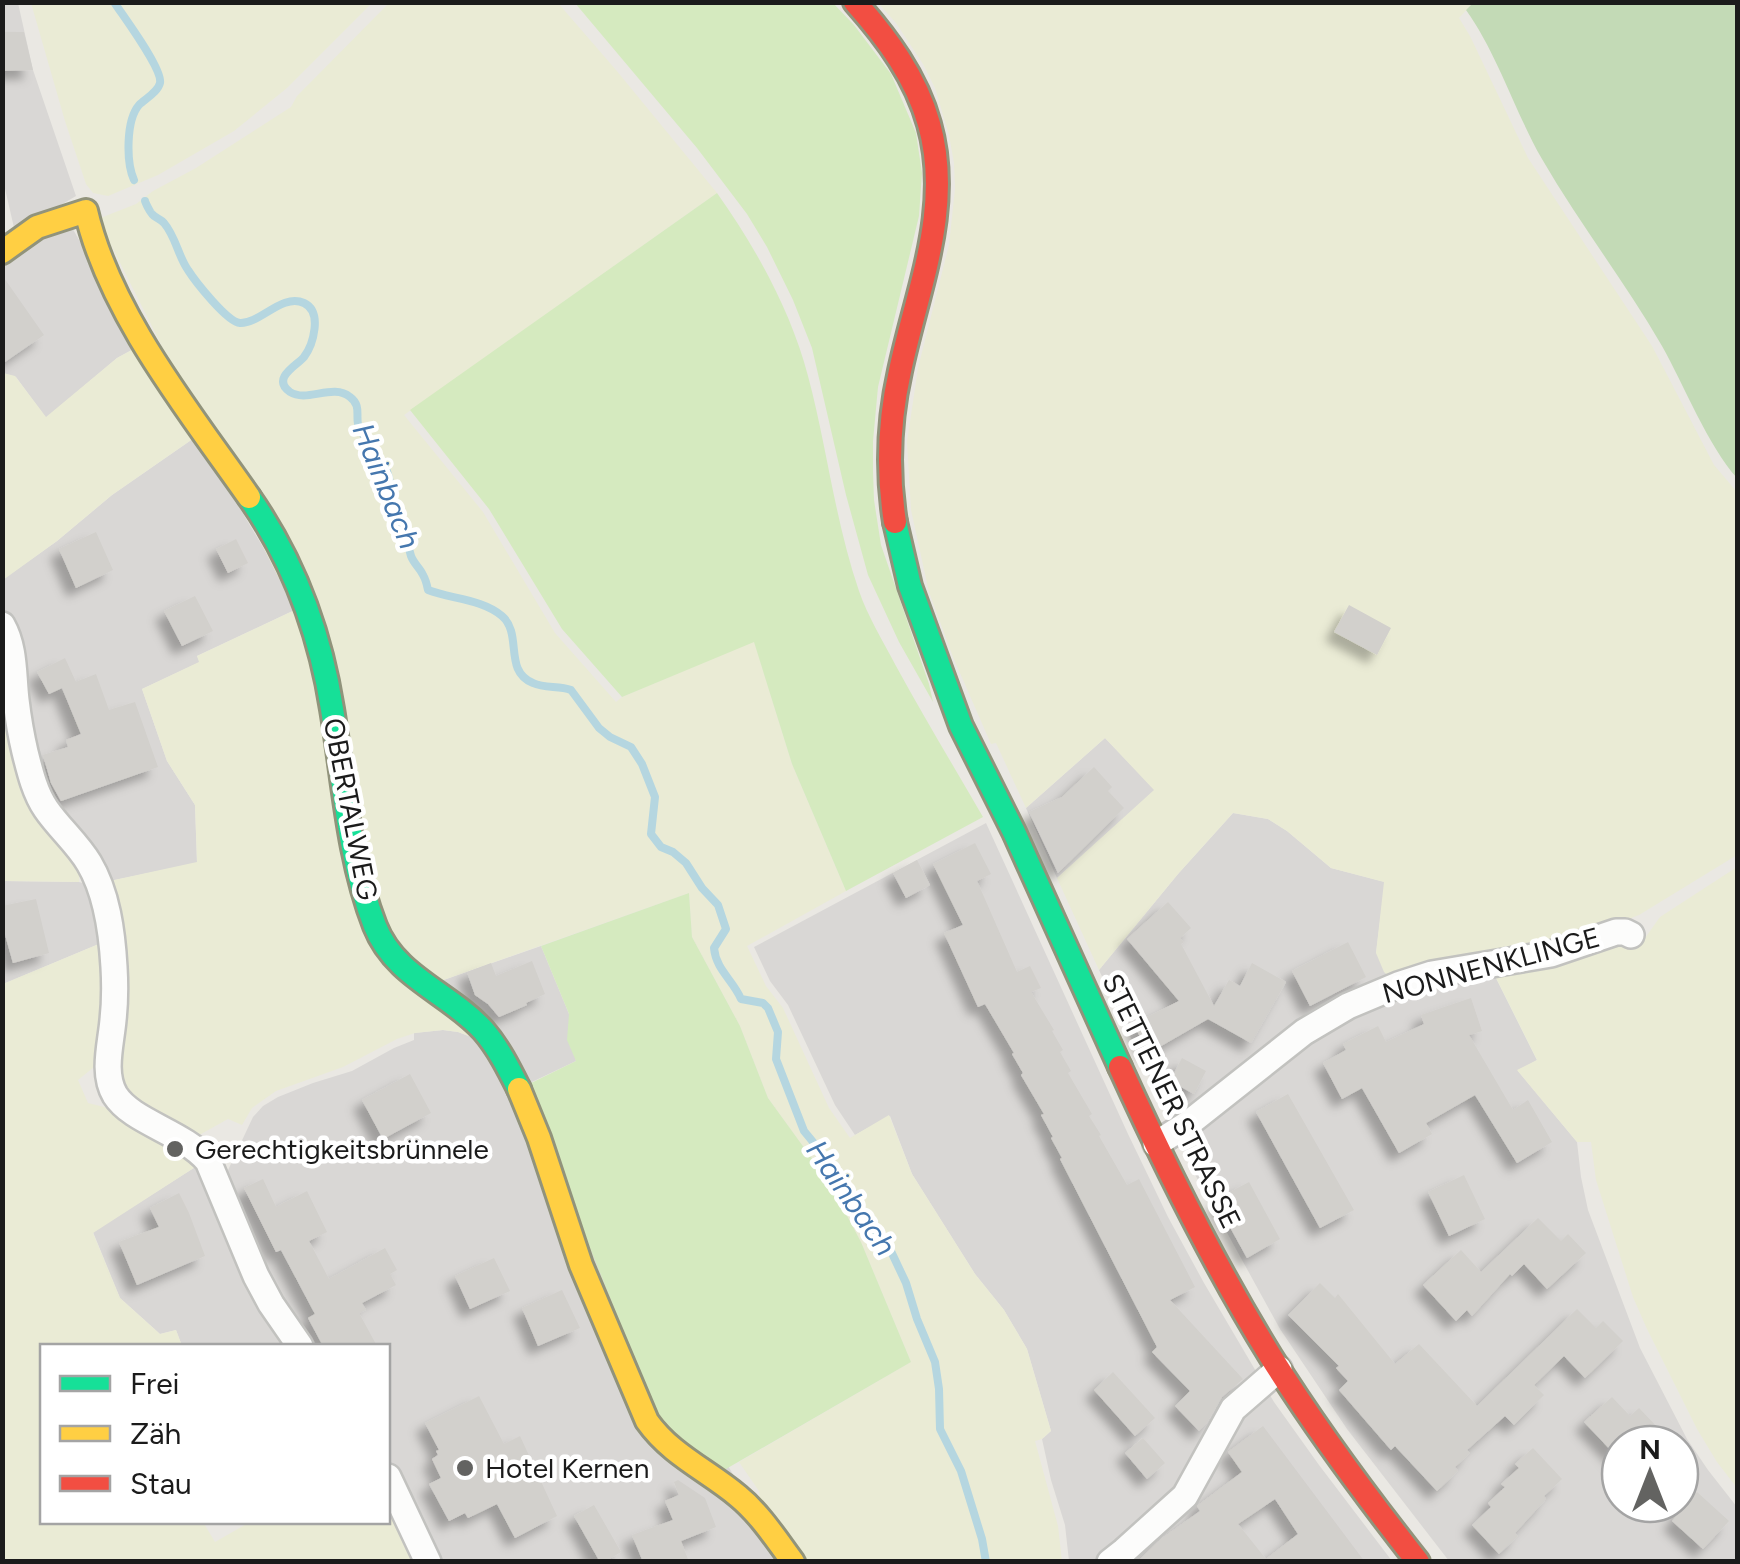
<svg xmlns="http://www.w3.org/2000/svg" width="1740" height="1564" viewBox="0 0 1740 1564" font-family="Figtree,sans-serif">
<style>
.residential{fill:#d9d7d5;fill-rule:evenodd}
.farmland{fill:#eaebd5}
.grass{fill:#d5eabf}
.forest{fill:#c3dab6}
.lines{fill:none;stroke-linecap:round;stroke-linejoin:round}
.stream{stroke:#b5d6e0;stroke-width:8}
.building{fill:#d2d0cc;fill-rule:evenodd;filter:url(#shadow)}
.street-casing{stroke:#c2c2bf;stroke-width:30}
.fast-casing{stroke:#91937b;stroke-width:28}
.slow-casing{stroke:#91937b;stroke-width:28}
.jam-casing{stroke:#91937b;stroke-width:28}
.street{stroke:#fcfcfb;stroke-width:25}
.fast{stroke:#16e098;stroke-width:22}
.slow{stroke:#ffcf43;stroke-width:22}
.jam{stroke:#f24e42;stroke-width:22}
.poi-dot{fill:#636361;stroke:#fff;stroke-width:4}
.labels{text-anchor:middle;stroke-width:9;stroke-linejoin:round;paint-order:stroke}
.street-label{font-size:28px;fill:#1b1b1b;stroke:#fff}
.poi-label{font-size:28px;fill:#1b1b1b;stroke:#fff;text-anchor:start}
.water-label{font-size:30px;font-style:italic;fill:#4577ae;stroke:#fff}
</style>
<defs>
<filter id="shadow"><feDropShadow dx="-9" dy="9" stdDeviation="5" flood-color="#0004"/></filter>
</defs>
<rect width="100%" height="100%" fill="#eae8e3"/>
<path class="residential" d="M2,3H18L33,70L76,196L15,232L3,180Z
M70,224L139,346L117,358L46,418L16,377L3,373V260Z
M197,436L299,608L197,656L200,662L142,689L167,761L195,805L197,863L105,882L51,805L35,758L15,636L3,612L2,580L57,541L112,495Z
M1105,738L1155,790L1057,878L1026,808Z
M1233,813L1268,819L1287,831L1331,868L1385,882L1376,953L1493,972L1537,1060L1518,1071L1577,1142L1581,1177L1588,1210L1640,1348L1687,1439L1708,1470L1737,1507V1561H1449L1347,1429L1280,1329L1192,1169L1099,970L1178,874ZM1620,1444H1680V1504H1620Z
M986,823L1128,1134L1168,1217L1204,1283L1274,1402L1319,1465L1392,1561H1069L1065,1525L1051,1480L1042,1439L1051,1431L1027,1349L1004,1310L975,1274L912,1174L890,1116L855,1135L835,1105L788,1005L770,981L754,947Z
M3,881L79,882L92,886L106,941L3,984Z
M541,946L569,1014L576,1061L515,1090L532,1139L785,1561H435L388,1465V1346H182L176,1330L160,1334L120,1298L93,1232L200,1164L221,1185L253,1117L263,1106L278,1097L313,1083L352,1071L394,1048L414,1040V1033L443,1030L458,1032L482,1041L435,983Z"/>
<path class="farmland" d="M390,2L558,3L616,70L717,193L404,415L483,512L555,633L616,702L622,697L754,641L792,764L846,891L747,946L766,986L783,1008L829,1108L850,1138L889,1115L912,1174L975,1274L1004,1310L1027,1349L1051,1431L1042,1439L1035,1441L1058,1526L1062,1561H800L761,1511L759,1491L739,1462L911,1362L861,1242L829,1182L768,1098L740,1026L692,937L689,893L435,983L390,947L333,686L98,219L136,204L153,191L196,168L291,107L297,96Z
M31,3V2L372,3L287,88L234,131L158,175L108,196L93,193L86,184L65,121Z
M878,3H1473L1459,18L1470,36L1528,158L1652,346L1714,465L1737,492V855L1639,915L1576,939L1391,978L1384,972L1376,953L1384,882L1331,868L1287,831L1268,819L1233,813L1178,874L1099,970L1057,878L1154,790L1105,738L1026,808L996,743L991,744L953,657L929,592L911,510L907,442L918,368L949,245L955,189L954,163L949,135L935,88L923,64L896,23Z
M139,346L197,436L112,495L57,541L3,580V373L15,376L46,417L117,358Z
M299,608L365,918L482,1041L458,1032L443,1030L415,1033L397,1039L343,1067L276,1091L252,1108L242,1125L228,1119L192,1139L146,1113L121,1088L105,882L197,862L195,805L167,761L142,689L199,662L197,656Z
M2,643L9,699L80,870L79,882L3,881Z
M1737,867V1488L1717,1462L1697,1429L1647,1329L1633,1297L1596,1180L1591,1142H1577L1517,1070L1537,1060L1493,972L1645,938L1660,917Z
M106,941L99,1063L78,1080L88,1103L112,1109L200,1164L93,1233L120,1298L160,1334L176,1330L182,1346H42V1522H203L215,1542L250,1522H388V1491L420,1561L3,1562V984Z"/>
<path class="grass" d="M575,3H833L854,25L891,74L916,133L922,173L919,216L878,387L873,441V472L874,500L881,545L929,684L933,702L899,642L868,575L846,495L812,348L793,300L767,247L747,214L697,148Z
M717,193C756,248 791,311 808,376C827,447 835,521 859,591C868,617 883,641 896,666C924,717 954,767 983,817L846,891L792,764L754,642L622,697L562,629L489,509L410,410Z
M689,893L692,937L740,1026L768,1098L829,1182L861,1242L911,1362L719,1473L666,1437L525,1086L576,1061L567,1040L569,1014L541,946Z"/>
<path class="forest" d="M1473,3H1737V478C1708,446 1684,385 1662,346C1625,282 1579,223 1542,159C1515,112 1497,53 1466,10Z"/>
<g class="lines">
<path class="stream" d="M114,2C123,16 163,69 160,83C158,92 145,99 139,105C126,120 126,162 134,180
M145,201C145,202 151,214 152,214C155,218 161,219 164,223C176,237 178,256 188,270C195,281 227,322 240,323C260,324 282,293 304,303C323,312 313,345 304,357C299,364 270,378 290,392C307,403 333,383 350,397C361,405 356,415 358,424C359,432 381,460 386,469C392,481 390,494 394,506C400,523 407,539 411,556C414,564 420,568 423,575C426,580 427,585 428,590C451,599 482,599 502,616C523,634 503,671 533,683C545,689 559,685 571,690L599,728L610,737L631,747L642,764L655,797L651,834L661,847L673,852L686,863L702,888L718,905L726,929L714,948C716,970 733,980 741,999L763,1003L768,1008L778,1032L776,1059L804,1131L837,1171L856,1217L873,1228L889,1247L906,1283L917,1319L935,1362L939,1389L940,1429L961,1471L982,1539L986,1562"/>
</g>
<path class="building" d="M2,32H24L33,70L2,71Z
M2,275L44,335L2,364Z
M96,532L113,570L76,588L59,549Z
M236,539L248,563L228,573L216,549Z
M195,596L213,631L182,646L164,611Z
M1349,605L1391,628L1377,655L1334,632Z
M65,658L76,682L73,683L96,674L109,710L135,702L158,767L61,801L51,783L43,755L68,747L66,740L81,734L62,688L49,694L37,672Z
M1094,767L1112,787L1108,791L1124,808L1058,873L1029,812L1062,797Z
M975,843L991,874L977,881L1017,972L1030,966L1041,988L1031,992L1054,1030L1052,1031L1063,1050L1060,1052L1071,1071L1068,1073L1092,1114L1089,1116L1101,1135L1099,1136L1127,1185L1139,1179L1195,1287L1170,1300L1243,1379L1222,1397L1206,1424L1199,1431L1175,1406L1190,1391L1152,1352L1157,1347L1060,1159L1062,1158L1051,1138L1053,1137L1041,1115L1044,1114L1021,1075L1023,1073L1012,1054L1014,1053L985,1004L978,1007L944,933L963,925L933,864Z
M917,860L930,885L906,898L893,873Z
M36,899L49,953L13,963L2,924V906Z
M1168,902L1191,928L1180,938L1184,942L1181,944L1214,1006L1229,980L1240,986L1252,963L1286,982L1251,1043L1208,1019L1149,1053L1133,1024L1179,1001L1127,939Z
M1348,942L1366,977L1310,1006L1292,971Z
M532,961L545,994L526,1003L527,1005L499,1017L488,1004L475,995L467,972L491,963L496,976Z
M1471,998L1482,1031L1469,1035L1513,1110L1528,1100L1552,1142L1517,1163L1475,1095L1426,1123L1432,1134L1399,1153L1362,1088L1342,1099L1323,1063L1346,1050L1343,1044L1378,1026L1386,1042L1424,1024L1421,1015Z
M1182,1058L1206,1071L1194,1094L1170,1081Z
M410,1074L431,1113L383,1139L362,1100Z
M1288,1094L1354,1210L1320,1228L1256,1112Z
M1464,1175L1485,1219L1449,1236L1428,1192Z
M263,1179L276,1207L307,1191L327,1232L309,1241L329,1279L385,1248L397,1270L390,1274L396,1285L362,1303L366,1310L359,1313L377,1346H323L308,1318L315,1314L281,1250L276,1252L244,1188Z
M1249,1182L1280,1239L1247,1258L1215,1200Z
M179,1193L189,1213L205,1256L137,1285L119,1242L159,1227L150,1208Z
M1538,1218L1561,1241L1568,1234L1586,1253L1547,1289L1524,1264L1512,1276L1510,1274L1472,1316L1467,1310L1456,1321L1423,1285L1461,1250L1481,1272Z
M494,1258L510,1291L470,1309L455,1276Z
M1320,1283L1335,1298L1338,1294L1395,1364L1419,1344L1477,1406L1577,1309L1596,1328L1603,1321L1623,1341L1585,1378L1564,1356L1534,1385L1544,1395L1514,1425L1505,1416L1467,1450L1470,1453L1455,1467L1458,1471L1437,1491L1395,1446L1391,1450L1339,1390L1348,1381L1336,1368L1339,1366L1288,1315Z
M562,1290L580,1328L538,1346L522,1308Z
M1113,1372L1155,1418L1135,1436L1094,1390Z
M479,1396L504,1444L520,1436L557,1516L515,1538L497,1504L468,1518L465,1513L449,1521L429,1484L441,1478L432,1459L438,1455L436,1451L439,1450L425,1423Z
M1612,1397L1630,1416L1639,1408L1662,1432L1650,1444H1620V1460L1584,1422Z
M1263,1426L1365,1562H1137L1161,1539L1200,1511L1197,1506L1242,1472L1228,1452ZM1275,1499L1298,1534L1266,1559L1238,1524Z
M1143,1438L1165,1463L1147,1479L1125,1453Z
M1533,1448L1562,1479L1544,1496L1546,1499L1515,1533L1518,1536L1499,1554L1472,1525L1491,1507L1488,1503L1505,1487L1501,1484L1519,1468L1515,1464Z
M678,1480L705,1498L716,1527L681,1541L689,1562H643L632,1535L673,1520L665,1501L679,1495L674,1482Z
M1697,1492L1729,1521L1703,1549L1672,1521Z
M594,1505L621,1552L604,1562H600L574,1516Z"/>
<g class="lines">
<defs>
<path id="street" d="M2,625C15,648 13,674 16,700C18,717 21,735 25,752C30,772 35,793 46,809C59,828 77,843 89,863C107,893 112,932 114,967C115,984 115,1002 113,1020C111,1044 102,1073 115,1095C132,1122 183,1132 208,1161L256,1276L271,1304L300,1346
M1156,1144L1189,1123L1304,1032L1348,1006L1398,985L1432,974L1551,954L1616,932H1625L1631,935
M388,1477L428,1562
M1110,1562L1124,1551L1185,1496L1233,1409L1279,1369"/>
<path id="fast" d="M249,497C293,560 320,633 332,709C344,781 348,857 375,926C395,977 448,992 483,1030C498,1047 509,1069 519,1089
M895,522L910,586L961,726L1014,832L1120,1067"/>
<path id="slow" d="M2,252L37,227L86,211C110,314 189,411 249,497
M519,1089L539,1138L581,1265L647,1421C671,1455 707,1470 738,1496C760,1514 776,1539 793,1562"/>
<path id="jam" d="M855,2C887,38 916,77 929,124C953,208 917,290 900,371C889,420 887,472 895,522
M1120,1067C1165,1166 1214,1265 1271,1357C1316,1429 1366,1496 1418,1562"/>
</defs>
<use href="#street" class="street-casing"/>
<use href="#fast" class="fast-casing"/>
<use href="#slow" class="slow-casing"/>
<use href="#jam" class="jam-casing"/>
<use href="#street" class="street"/>
<use href="#fast" class="fast"/>
<use href="#slow" class="slow"/>
<use href="#jam" class="jam"/>
</g>
<g class="poi-dot">
<circle cx="175" cy="1149" r="10"/>
<circle cx="465" cy="1468" r="10"/>
</g>
<g class="labels">
<g class="street-label">
<text transform="translate(351 809) rotate(79)" y="10">OBERTALWEG</text>
<text transform="translate(1491 965) rotate(-15)" y="10">NONNENKLINGE</text>
<text transform="translate(1172 1101) rotate(64)" y="10">STETTENER STRASSE</text>
</g>
<g class="poi-label">
<text x="195" y="1159">Gerechtigkeitsbrünnele</text>
<text x="485" y="1478">Hotel Kernen</text>
</g>
<g class="water-label">
<text transform="translate(386 486) rotate(68)" y="10">Hainbach</text>
<text transform="translate(851 1198) rotate(55)" y="10">Hainbach</text>
</g>
</g>
<rect width="1740" height="1564" fill="none" stroke="#1b1b1b" stroke-width="10"/>
<rect x="40" y="1344" width="350" height="180" fill="#ffffff" stroke="#a4a4a4" stroke-width="2.5"/>
<rect x="60" y="1376" width="50" height="15" fill="#16e098" stroke="#a4a4a4" stroke-width="2.5"/>
<text x="130" y="1394" font-size="30" fill="#1b1b1b">Frei</text>
<rect x="60" y="1426" width="50" height="15" fill="#ffcf43" stroke="#a4a4a4" stroke-width="2.5"/>
<text x="130" y="1444" font-size="30" fill="#1b1b1b">Zäh</text>
<rect x="60" y="1476" width="50" height="15" fill="#f24e42" stroke="#a4a4a4" stroke-width="2.5"/>
<text x="130" y="1494" font-size="30" fill="#1b1b1b">Stau</text>
<g transform="translate(1650 1474)"><circle r="48" fill="#ffffff" stroke="#a4a4a4" stroke-width="2.5"/>
<path d="M0-8L18 38L0 25L-18 38Z" fill="#636361"/>
<text y="-15" font-size="28" font-weight="bold" text-anchor="middle" fill="#1b1b1b">N</text>
</g>
</svg>
